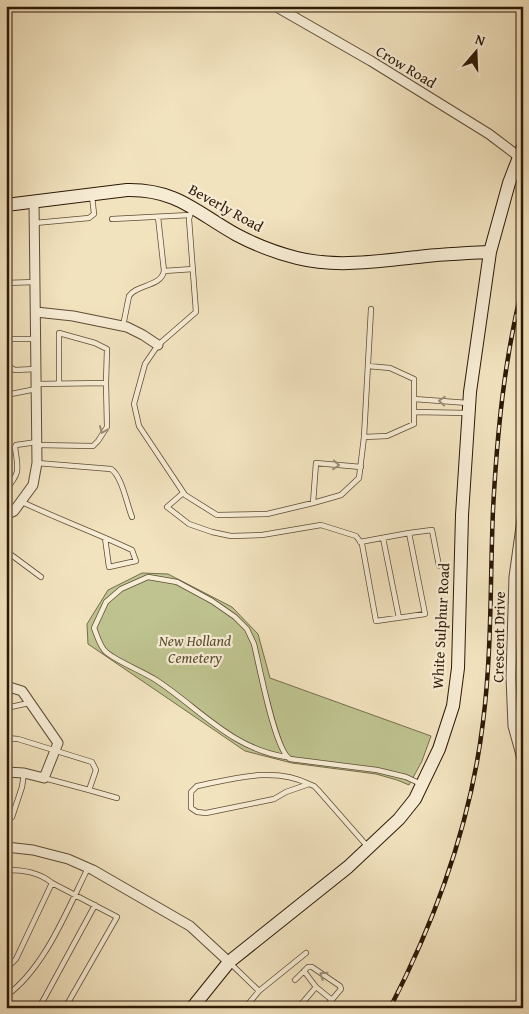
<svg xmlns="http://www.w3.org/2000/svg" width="529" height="1014" viewBox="0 0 529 1014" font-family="'Gentium Book Plus',serif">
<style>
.green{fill:#bec38f;stroke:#766e4b}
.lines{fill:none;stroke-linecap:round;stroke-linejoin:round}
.lane-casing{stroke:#5e4c35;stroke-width:6}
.street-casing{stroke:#5e4c35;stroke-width:11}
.secondary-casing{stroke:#2d1907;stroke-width:14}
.lane{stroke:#f7edd5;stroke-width:4.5}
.street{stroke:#f7edd5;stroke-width:9}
.secondary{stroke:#f7edd5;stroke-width:12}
.rail-casing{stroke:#2d1907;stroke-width:4.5}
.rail{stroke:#f7edd5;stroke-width:2.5;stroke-dasharray:8;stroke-linecap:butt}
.oneway{stroke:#9c8e78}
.labels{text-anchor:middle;stroke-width:4.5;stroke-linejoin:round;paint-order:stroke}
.street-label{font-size:15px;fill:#2d1907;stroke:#f7edd5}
.park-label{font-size:15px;font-style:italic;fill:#584c30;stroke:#f7edd5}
</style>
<rect width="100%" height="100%" fill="#f2e3bf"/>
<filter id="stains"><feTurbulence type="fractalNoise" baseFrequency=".004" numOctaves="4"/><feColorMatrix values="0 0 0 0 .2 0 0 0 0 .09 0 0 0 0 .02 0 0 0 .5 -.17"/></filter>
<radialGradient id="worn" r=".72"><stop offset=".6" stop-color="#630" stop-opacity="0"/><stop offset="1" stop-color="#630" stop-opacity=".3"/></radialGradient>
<path class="green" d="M142,573L168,574L232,607L258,634L270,678L431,736L422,761L409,785L397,780L376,774L292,763L245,751L88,644L87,624L108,590Z"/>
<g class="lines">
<defs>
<path id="lane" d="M192,209L189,219L196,312L158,345L145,364L134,404L139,426L185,495L217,515L267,514L313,503L341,495L359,478L364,437L371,309
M158,217L164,271L193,269
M112,219L190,215
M35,223L89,218L94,214L92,196
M6,283L35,282
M123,326L129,296C137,284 161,287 164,271
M6,346L11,339H36
M6,361L7,366L15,370L36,369
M36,384L106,383L107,349L95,343L59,333V383
M6,395L36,389
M414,399L468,403
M414,412L468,413
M364,437L387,436L414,424V379L390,368L368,366
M37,445L93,446L98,441L107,427L106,383
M37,463L111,469C122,476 127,505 132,517
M6,489C21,472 18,469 15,447L16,445L37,442
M183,493L167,507L189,524L212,532L231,536L262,535L321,525L356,536L362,544L376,621L425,614L409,533L432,530L439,566
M22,502C58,519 96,533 132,550L136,561L109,567L105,538
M313,503L316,463L361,467
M383,538L399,618
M360,542L409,533
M6,551L41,577
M513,613L523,612
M6,708L29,703
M6,738L18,739L92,762L96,770L89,790L44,778
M286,757C232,749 199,708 156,680C142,671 118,662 106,652C100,647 97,635 94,628L106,602L121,589L148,577L177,582L212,601L235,617L247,629L254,644C259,664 275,751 290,759L377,770L406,777L421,784
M309,784C274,766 233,779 197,786L191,792V808L197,812L206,813L274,799L286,792L309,784L314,786L318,790L368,847
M89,790L117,798
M12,817L22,787L24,773
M6,870C23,870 39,872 52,883L16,959L6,969
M52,883L117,917L65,1008
M230,963L259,991
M304,971L316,987L332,1000
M295,980L308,967H312L340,986L341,989L325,1008
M6,996C45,968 67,910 88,868
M39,1008L95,905
M245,1008L259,991L306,953
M298,1008L316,987"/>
<path id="street" d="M275,6L371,61L489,134L518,156
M36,312L73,316L127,327L143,335L158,345
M523,512L514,577L511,677L513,726L523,762
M6,515L14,511L33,485L37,463L34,202
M6,686L22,691L58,743L44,778L24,773L6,772
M6,847L33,850L68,859L93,870L190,926L229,962"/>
<path id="secondary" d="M6,205L127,190C177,189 197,213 237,235C256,245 277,253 297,258C337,268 378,261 418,257C442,254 466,253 490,252
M192,1008L229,962L348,867L399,819L415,799L439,749L453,706L458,668L462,515L470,392L490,252L509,183L523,147"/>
</defs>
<use href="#lane" class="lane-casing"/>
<use href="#street" class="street-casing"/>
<use href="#secondary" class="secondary-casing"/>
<use href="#lane" class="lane"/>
<use href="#street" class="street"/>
<use href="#secondary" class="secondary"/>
<defs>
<path id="rail" d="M390,1008C436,919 471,822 483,722C492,651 490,581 493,510C497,435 504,359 523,285"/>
</defs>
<use href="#rail" class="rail-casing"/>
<use href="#rail" class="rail"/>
</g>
<defs><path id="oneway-chevron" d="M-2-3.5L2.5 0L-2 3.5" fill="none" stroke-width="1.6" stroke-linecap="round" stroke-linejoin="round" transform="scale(1.25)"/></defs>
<g class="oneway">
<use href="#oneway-chevron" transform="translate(442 401) rotate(-176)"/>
<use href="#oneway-chevron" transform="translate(103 430) rotate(113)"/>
<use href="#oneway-chevron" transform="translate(336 465) rotate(5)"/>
<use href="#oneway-chevron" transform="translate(323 975) rotate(-146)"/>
</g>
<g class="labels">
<g class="street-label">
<text transform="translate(406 67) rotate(31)" y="5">Crow Road</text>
<text transform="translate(226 208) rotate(29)" y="5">Beverly Road</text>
<text transform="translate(441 626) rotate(-87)" y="5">White Sulphur Road</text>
<text transform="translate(499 637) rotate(-89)" y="5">Crescent Drive</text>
</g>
<g class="park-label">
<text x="195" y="646">New Holland<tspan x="195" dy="17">Cemetery</tspan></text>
</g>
</g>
<rect width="529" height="1014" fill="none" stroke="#f2e3bf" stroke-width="25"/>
<rect x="8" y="8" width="514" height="999" fill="none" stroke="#2d1907" stroke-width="2.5"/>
<rect x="12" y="12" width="504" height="989" fill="none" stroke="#2d1907"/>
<g transform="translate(476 52) rotate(19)" stroke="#f7edd5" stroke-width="4" paint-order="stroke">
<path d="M0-4L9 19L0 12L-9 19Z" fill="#2d1907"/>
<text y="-8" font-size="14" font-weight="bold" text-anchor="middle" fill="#2d1907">N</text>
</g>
<rect width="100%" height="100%" filter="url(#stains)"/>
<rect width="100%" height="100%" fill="url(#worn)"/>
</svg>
